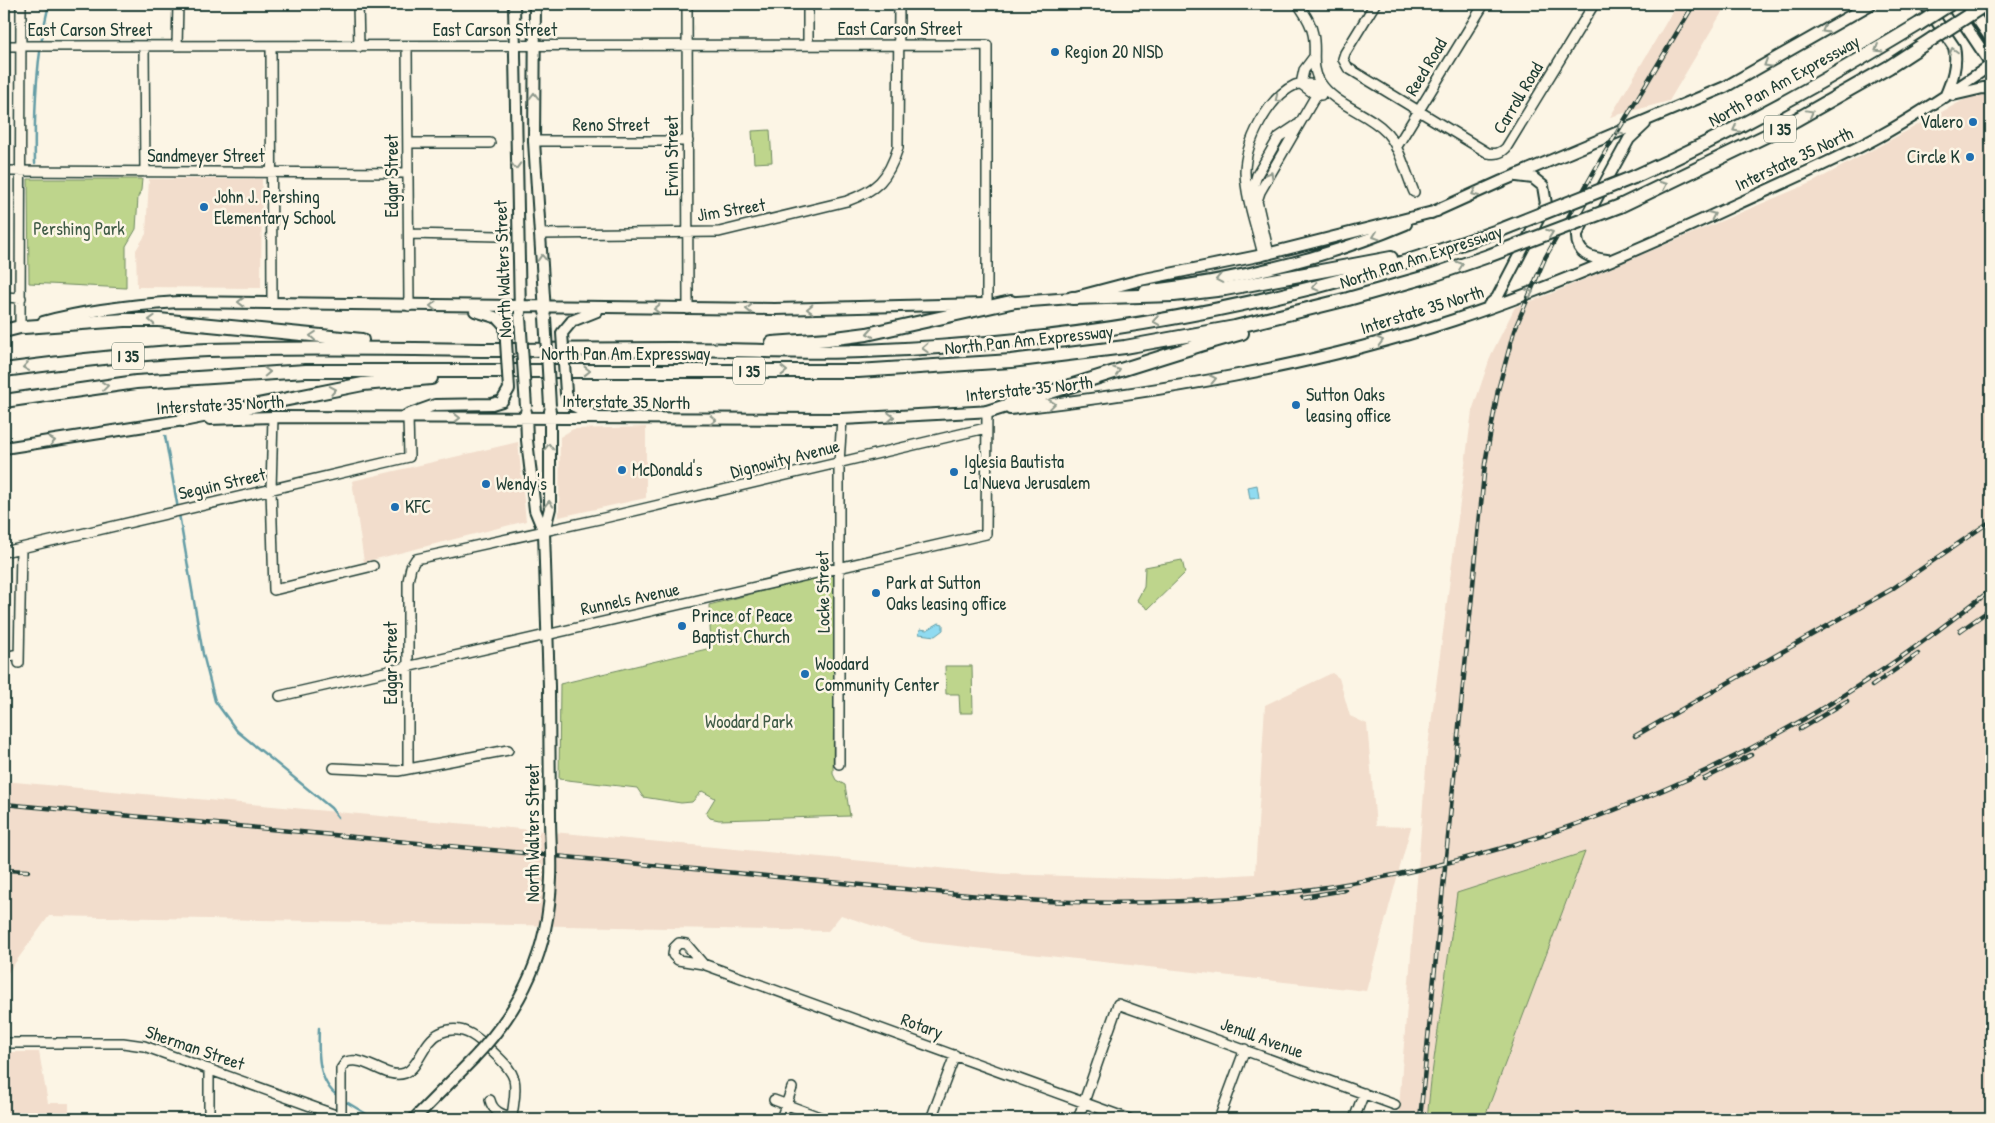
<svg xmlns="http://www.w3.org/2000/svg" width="1995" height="1123" viewBox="0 0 1995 1123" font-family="'Patrick Hand',sans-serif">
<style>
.built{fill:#f2ddcc}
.green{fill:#bed58c;stroke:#6e8960}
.water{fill:#90dbf1;stroke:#639ca5}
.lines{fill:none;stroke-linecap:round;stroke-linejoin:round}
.stream{stroke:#639ca5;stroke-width:2.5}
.minor-casing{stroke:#1f3d34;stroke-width:12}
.major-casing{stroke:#1f3d34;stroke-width:14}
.highway-casing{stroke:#1f3d34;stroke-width:16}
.minor{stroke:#fcf5e5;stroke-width:9}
.major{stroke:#fcf5e5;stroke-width:10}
.highway{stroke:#fcf5e5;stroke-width:12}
.rail-casing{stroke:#1f3d34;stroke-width:4.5}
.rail{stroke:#fcf5e5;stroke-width:2.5;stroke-dasharray:8;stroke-linecap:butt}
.major-bridge-casing{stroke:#1f3d34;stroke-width:14;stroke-linecap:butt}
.highway-bridge-casing{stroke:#1f3d34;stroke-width:16;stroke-linecap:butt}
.major-bridge{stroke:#fcf5e5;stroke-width:10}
.highway-bridge{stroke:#fcf5e5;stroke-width:12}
.oneway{stroke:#8e998c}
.poi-dot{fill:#1f6fb2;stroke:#fcf5e5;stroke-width:2}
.labels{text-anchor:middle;stroke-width:5;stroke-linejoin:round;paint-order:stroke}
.shield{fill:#fcf5e5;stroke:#617469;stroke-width:1}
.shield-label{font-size:16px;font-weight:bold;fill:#1f3d34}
.street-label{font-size:18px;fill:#1f3d34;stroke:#fcf5e5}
.poi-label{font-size:18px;fill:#1f3d34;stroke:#fcf5e5;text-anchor:start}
.park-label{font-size:18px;fill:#3f5b46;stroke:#fcf5e5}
</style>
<rect width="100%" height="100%" fill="#fcf5e5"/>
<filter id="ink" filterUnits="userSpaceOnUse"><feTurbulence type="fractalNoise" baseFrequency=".02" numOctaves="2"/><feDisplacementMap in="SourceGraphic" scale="10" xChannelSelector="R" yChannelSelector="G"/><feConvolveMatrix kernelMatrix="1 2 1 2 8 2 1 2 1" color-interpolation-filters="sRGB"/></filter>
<g filter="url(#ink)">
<path class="built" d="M1677,4H1727L1669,101L1610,117Z
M1985,95L1991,97V1119H1484L1584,852L1457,893L1431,1081L1427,1119H1398L1427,754L1472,411L1491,355L1515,307L1550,294L1815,181L1969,97Z
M149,179H262L261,288L137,287L136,250L146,234Z
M646,427V498L559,517L560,437L573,429Z
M518,442L526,521L364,562L352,481Z
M1332,673L1339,678L1350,716L1367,724L1376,826L1411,827L1366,991L921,942L841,915L828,931L49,916L4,978V781L1004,874L1167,879L1255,874L1265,705Z
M4,1052H39L48,1103H69V1119H4Z"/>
<path class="green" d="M770,130L772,162L754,163L752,131Z
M28,179H142L141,190L138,197L136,229L126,246V288L29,283Z
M1182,560L1185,573L1148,609L1137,600L1144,587L1145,567Z
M829,574L833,575L835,581L833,774L836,780L845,785L850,816L719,820L710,818L706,813L715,798L702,791L692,802L681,803L643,797L637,788L559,779L560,684L711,648L709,605Z
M945,666H972L973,713H960L959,694H946Z
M1585,852L1484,1119H1427L1431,1081L1457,893Z"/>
<path class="water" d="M1257,485L1259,498L1250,499L1248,487Z
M939,623L943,624V630L935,636L919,634L920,629L927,630Z"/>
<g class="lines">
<path class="stream" d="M35,163C34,109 36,56 49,4
M165,436L178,509
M179,514L203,654L215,701L237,731L331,808L338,817
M319,1028C318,1052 317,1082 339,1097
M343,1100L368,1115L379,1119"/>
<defs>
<path id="minor" d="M358,4L359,47
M687,4L688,309
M1298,4C1304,13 1311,22 1313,34C1317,51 1310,66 1320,82C1335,106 1368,112 1387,133C1400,148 1406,173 1414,192
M1375,4L1345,53L1343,59L1348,68L1488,153C1495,154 1500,154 1506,148L1594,4
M808,45V4
M4,46L987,45V303
M144,46L145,172
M177,46L178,4
M271,47L272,302
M407,47L409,306
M1313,58L1304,70L1301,84L1316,95H1321
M534,141H688
M409,143H490
M1396,148L1484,4
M4,171L408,173
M1256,199L1254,185L1257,175L1279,137L1297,125
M409,234L499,236
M541,234L719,232L847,201C877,190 888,179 898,148L899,4
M1263,255C1257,228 1246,200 1245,172C1245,144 1268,97 1295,85C1302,82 1314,85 1322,85L1260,192L1257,201L1269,254
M4,297L21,298
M20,327L21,4
M273,417L271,489L274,590L373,566
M4,552L409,457L408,417
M4,657L19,654
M19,663L21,548
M280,696L986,534L987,412
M839,764V462L842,419
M334,768L398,771L508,750
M408,769V581L411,567L416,559L604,518L986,428
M703,964L686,944L679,943L674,948L673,955L678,960L703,964L1129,1119
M4,1043H123L144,1046L341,1117
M490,1100C493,1113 504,1115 516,1119
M774,1100L825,1119
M209,1119V1069
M341,1119V1069L346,1062C366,1055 385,1080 405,1073C419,1068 423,1041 440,1033C463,1022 481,1040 496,1055C503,1062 511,1069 514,1079C517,1092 513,1105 512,1117
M781,1119L792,1088
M931,1119L955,1055
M1078,1119L1118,1004L1395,1105
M1219,1119L1245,1049
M1354,1119L1364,1093"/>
<path id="major" d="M514,4L520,313
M535,4L534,141L545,312
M1925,4L1954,47C1958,64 1952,81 1945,97
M1951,4L1991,64
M1967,4L1991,39
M1953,95L1983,88L1991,89
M1431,213L1502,181L1725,87L1871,4
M1607,260C1590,258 1576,254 1577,234L1629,139L1645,124
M1145,291C1234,280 1324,259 1406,224
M1003,303L1072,298L1140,280L1263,255L1437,211
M1489,305L1497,298L1546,204L1543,186L1533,178L1517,176
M475,311L498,318
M572,321L597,311
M43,322C86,310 133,305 178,302L775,309L984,304
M574,406L596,417
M1010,409C1159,392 1310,367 1454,320C1551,288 1645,247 1737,204C1785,182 1834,161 1880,136C1919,114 1955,90 1991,65
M526,412L527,440L535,510L544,532
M407,415L435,405L492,404L502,401
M210,419L273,417L842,419L993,411
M4,448L190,419
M549,687L544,532L550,508V411
M414,1119L473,1059"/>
<path id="highway" d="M1634,177C1735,132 1825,81 1919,24
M1620,206L1778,130L1889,67L1932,39
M1072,298L1174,295L1225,289L1391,258
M24,327L125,320H159L362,340
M4,331L20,327
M772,343L828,339L867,334L1011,302
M4,370C71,361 140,353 208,350C305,347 401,349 497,350C556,350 614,349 672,349C736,349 799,354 863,351C1081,343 1297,304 1503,229
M4,401L136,382L306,371H858L1011,361L1125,347L1235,327L1348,299L1433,275L1488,256
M987,412L1200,345L1242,333
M183,420L363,384L431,378"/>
</defs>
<use href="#minor" class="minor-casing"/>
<use href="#major" class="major-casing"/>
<use href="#highway" class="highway-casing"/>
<use href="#minor" class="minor"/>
<use href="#major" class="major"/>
<use href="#highway" class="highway"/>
<defs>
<path id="rail" d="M1960,631L1991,609
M1872,686L1918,654
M1800,729L1847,701
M1635,736L1892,589L1991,521
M1704,779L1751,755
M4,804L1011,899C1069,903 1127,904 1185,901C1421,891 1660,814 1858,686C1904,657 1948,623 1991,590
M4,870L28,871
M1303,897L1345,890
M1420,1119L1485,464L1498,390L1514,331L1545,258L1600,161L1694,4"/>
</defs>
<use href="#rail" class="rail-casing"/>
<use href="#rail" class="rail"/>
<defs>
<path id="major-bridge" d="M520,317L526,407
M545,317L550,406
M498,318L505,326L509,389L502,401
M572,321L562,333L566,393L569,401L574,406
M473,1059C523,1007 549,950 551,878C552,857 550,837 550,817C550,773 549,730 549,687"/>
<path id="highway-bridge" d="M1919,24L1950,4
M1932,39L1986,4
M1503,229L1634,177
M1488,256L1620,206"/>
</defs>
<use href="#major-bridge" class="major-bridge-casing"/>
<use href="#highway-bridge" class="highway-bridge-casing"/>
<use href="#major-bridge" class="major-bridge"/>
<use href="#highway-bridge" class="highway-bridge"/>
</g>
<defs><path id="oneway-chevron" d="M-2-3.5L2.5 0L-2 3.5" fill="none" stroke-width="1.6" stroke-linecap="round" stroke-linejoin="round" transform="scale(1.25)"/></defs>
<g class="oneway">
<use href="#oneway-chevron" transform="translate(1825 30) rotate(150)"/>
<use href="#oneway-chevron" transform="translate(1878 49) rotate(149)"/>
<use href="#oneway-chevron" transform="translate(1953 51) rotate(-105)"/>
<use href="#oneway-chevron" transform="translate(1767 64) rotate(149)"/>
<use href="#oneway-chevron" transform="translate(534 96) rotate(-90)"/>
<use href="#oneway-chevron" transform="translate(1278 99) rotate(141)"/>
<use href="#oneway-chevron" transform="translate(1810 113) rotate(-29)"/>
<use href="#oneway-chevron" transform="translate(1736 129) rotate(152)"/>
<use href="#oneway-chevron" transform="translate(1619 131) rotate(158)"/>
<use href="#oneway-chevron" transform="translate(516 166) rotate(89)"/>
<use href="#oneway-chevron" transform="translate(1270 175) rotate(-61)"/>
<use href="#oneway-chevron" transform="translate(1664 185) rotate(-25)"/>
<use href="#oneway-chevron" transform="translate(1475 193) rotate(155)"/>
<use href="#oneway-chevron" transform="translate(1712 215) rotate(-25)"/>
<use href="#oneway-chevron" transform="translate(1550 233) rotate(-20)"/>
<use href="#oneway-chevron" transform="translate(1376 236) rotate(161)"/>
<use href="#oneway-chevron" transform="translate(542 258) rotate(-93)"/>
<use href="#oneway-chevron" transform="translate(1460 265) rotate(-19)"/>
<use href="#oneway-chevron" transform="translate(1219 279) rotate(169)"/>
<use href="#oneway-chevron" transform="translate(1315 287) rotate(166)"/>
<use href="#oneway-chevron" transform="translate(1530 293) rotate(-20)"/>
<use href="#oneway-chevron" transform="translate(241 302) rotate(180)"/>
<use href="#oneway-chevron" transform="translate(433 306) rotate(-179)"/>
<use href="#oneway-chevron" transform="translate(657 309) rotate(-180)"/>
<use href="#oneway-chevron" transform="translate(749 309) rotate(-180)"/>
<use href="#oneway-chevron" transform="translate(810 309) rotate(179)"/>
<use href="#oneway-chevron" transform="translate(152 320) rotate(-178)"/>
<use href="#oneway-chevron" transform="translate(1156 321) rotate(171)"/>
<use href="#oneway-chevron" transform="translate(870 333) rotate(170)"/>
<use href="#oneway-chevron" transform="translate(313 336) rotate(-175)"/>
<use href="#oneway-chevron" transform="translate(1380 341) rotate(-15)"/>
<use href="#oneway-chevron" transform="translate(925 348) rotate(177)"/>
<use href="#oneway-chevron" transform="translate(26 367) rotate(172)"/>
<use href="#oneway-chevron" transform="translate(587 371)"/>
<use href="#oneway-chevron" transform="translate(784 371)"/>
<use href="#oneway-chevron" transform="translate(1117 371) rotate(-18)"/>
<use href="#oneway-chevron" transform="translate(267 372) rotate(-2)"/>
<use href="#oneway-chevron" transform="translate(1213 379) rotate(-12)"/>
<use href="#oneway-chevron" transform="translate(105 386) rotate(-7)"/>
<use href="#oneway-chevron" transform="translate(333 390) rotate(-11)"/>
<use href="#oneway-chevron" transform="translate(1052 404) rotate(-7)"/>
<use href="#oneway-chevron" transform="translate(891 417) rotate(-2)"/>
<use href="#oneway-chevron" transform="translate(457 418)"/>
<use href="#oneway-chevron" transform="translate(713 420) rotate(1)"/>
<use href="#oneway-chevron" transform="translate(52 441) rotate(-9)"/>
<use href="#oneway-chevron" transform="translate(549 447) rotate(-90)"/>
<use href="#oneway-chevron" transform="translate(549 504) rotate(-88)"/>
</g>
</g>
<g class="poi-dot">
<circle cx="1055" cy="52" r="5"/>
<circle cx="1973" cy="122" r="5"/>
<circle cx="1970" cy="157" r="5"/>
<circle cx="204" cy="207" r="5"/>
<circle cx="1296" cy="405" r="5"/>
<circle cx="622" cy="470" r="5"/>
<circle cx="954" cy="472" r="5"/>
<circle cx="486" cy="484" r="5"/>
<circle cx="395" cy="507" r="5"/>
<circle cx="876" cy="593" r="5"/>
<circle cx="682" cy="626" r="5"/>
<circle cx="805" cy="674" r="5"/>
</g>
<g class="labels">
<g class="shield">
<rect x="1764" y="115.5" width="32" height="27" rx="4"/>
<rect x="112" y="342.5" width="32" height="27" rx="4"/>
<rect x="733" y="357.5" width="32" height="27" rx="4"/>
</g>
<g class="shield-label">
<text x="1780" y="135">I 35</text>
<text x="128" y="362">I 35</text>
<text x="749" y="377">I 35</text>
</g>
<g class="street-label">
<text x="900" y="35">East Carson Street</text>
<text x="90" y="36">East Carson Street</text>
<text x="495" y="36">East Carson Street</text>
<text transform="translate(1426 67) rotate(-59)" y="6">Reed Road</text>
<text transform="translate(1784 81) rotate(-29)" y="6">North Pan Am Expressway</text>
<text transform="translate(1518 98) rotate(-59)" y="6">Carroll Road</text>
<text x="611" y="131">Reno Street</text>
<text x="206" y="162">Sandmeyer Street</text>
<text transform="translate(672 156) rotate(-90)" y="6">Ervin Street</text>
<text transform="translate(1794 159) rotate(-25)" y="6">Interstate 35 North</text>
<text transform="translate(392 176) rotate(-90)" y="6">Edgar Street</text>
<text transform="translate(731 210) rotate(-9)" y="6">Jim Street</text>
<text transform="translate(1421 257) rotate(-18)" y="6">North Pan Am Expressway</text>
<text transform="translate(503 269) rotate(-92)" y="6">North Walters Street</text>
<text transform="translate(1422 310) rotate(-17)" y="6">Interstate 35 North</text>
<text transform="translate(1029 340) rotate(-6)" y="6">North Pan Am Expressway</text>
<text x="626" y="360">North Pan Am Expressway</text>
<text transform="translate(1029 389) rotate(-6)" y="6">Interstate 35 North</text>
<text transform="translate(626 402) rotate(1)" y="6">Interstate 35 North</text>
<text transform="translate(220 405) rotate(-3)" y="6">Interstate 35 North</text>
<text transform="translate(785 459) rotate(-14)" y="6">Dignowity Avenue</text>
<text transform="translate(222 484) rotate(-13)" y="6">Seguin Street</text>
<text transform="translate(823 592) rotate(-91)" y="6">Locke Street</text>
<text transform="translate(630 599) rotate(-12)" y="6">Runnels Avenue</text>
<text transform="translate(391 663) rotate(-90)" y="6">Edgar Street</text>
<text transform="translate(533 833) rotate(-90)" y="6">North Walters Street</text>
<text transform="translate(922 1026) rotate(20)" y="6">Rotary</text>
<text transform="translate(1262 1038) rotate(20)" y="6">Jenull Avenue</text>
<text transform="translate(195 1048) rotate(19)" y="6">Sherman Street</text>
</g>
<g class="poi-label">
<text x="1065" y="58">Region 20 NISD</text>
<text x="1963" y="128" text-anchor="end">Valero</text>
<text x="1960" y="163" text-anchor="end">Circle K</text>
<text x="214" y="203">John J. Pershing<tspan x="214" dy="21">Elementary School</tspan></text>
<text x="1306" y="401">Sutton Oaks<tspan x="1306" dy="21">leasing office</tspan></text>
<text x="964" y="468">Iglesia Bautista<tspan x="964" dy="21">La Nueva Jerusalem</tspan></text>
<text x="632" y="476">McDonald's</text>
<text x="496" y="490">Wendy's</text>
<text x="405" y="513">KFC</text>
<text x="886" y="589">Park at Sutton<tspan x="886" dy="21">Oaks leasing office</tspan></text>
<text x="692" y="622">Prince of Peace<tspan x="692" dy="21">Baptist Church</tspan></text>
<text x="815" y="670">Woodard<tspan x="815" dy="21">Community Center</tspan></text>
</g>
<g class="park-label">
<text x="79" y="235">Pershing Park</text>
<text x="749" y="728">Woodard Park</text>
</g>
</g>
<rect width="1995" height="1123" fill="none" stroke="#fcf5e5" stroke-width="20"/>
<rect x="10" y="10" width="1975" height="1103" fill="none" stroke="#1f3d34" stroke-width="2" filter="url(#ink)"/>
</svg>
